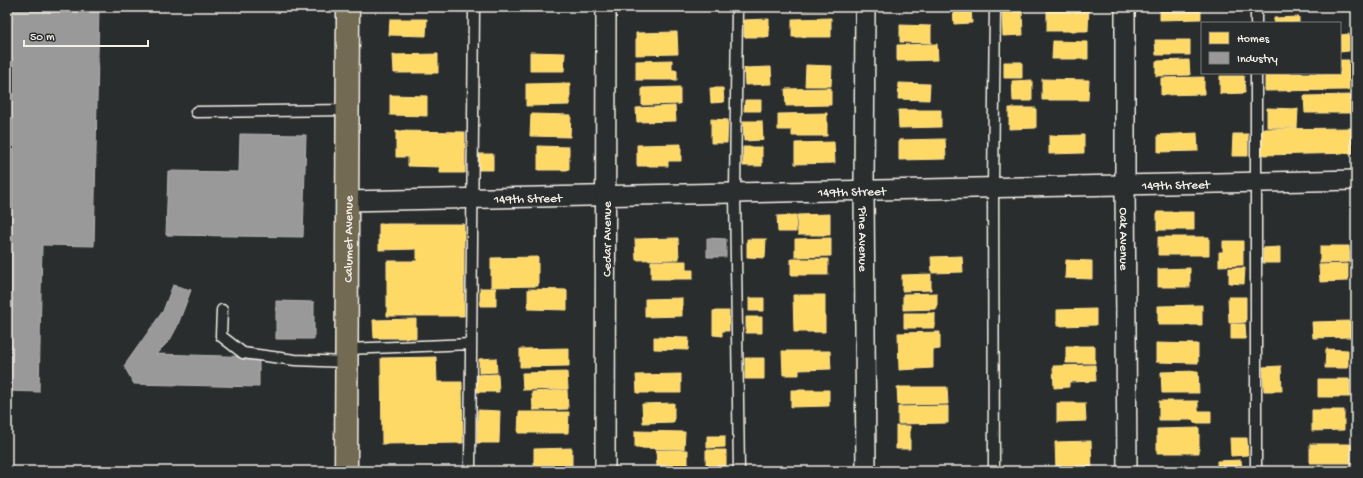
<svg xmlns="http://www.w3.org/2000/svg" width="1363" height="478" viewBox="0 0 1363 478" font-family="'Gochi Hand',sans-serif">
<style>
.homes{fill:#ffd966;stroke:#fce08d}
.industry{fill:#999;stroke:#b4b3b1}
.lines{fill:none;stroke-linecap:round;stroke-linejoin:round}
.service-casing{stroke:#f4f1e8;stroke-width:13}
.minor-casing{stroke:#f4f1e8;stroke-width:22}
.primary-casing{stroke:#f4f1e8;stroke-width:25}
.service{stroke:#2a2d2e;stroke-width:10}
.minor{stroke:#2a2d2e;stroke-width:19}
.primary{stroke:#736b52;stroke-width:22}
.labels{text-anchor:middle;stroke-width:4;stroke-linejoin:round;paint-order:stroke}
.street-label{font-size:13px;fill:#f4f1e8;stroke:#2a2d2e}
</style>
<rect width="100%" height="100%" fill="#2a2d2e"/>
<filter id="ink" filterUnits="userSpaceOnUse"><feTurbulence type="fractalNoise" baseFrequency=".025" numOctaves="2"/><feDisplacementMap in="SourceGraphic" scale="8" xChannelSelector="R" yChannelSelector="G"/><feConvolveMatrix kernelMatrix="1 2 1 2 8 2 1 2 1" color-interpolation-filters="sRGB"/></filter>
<g filter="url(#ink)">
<path class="homes" d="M702,7H728V10H702Z
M793,7H831V9L793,10Z
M953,7H971L972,23L954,24Z
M1047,7H1089L1088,31H1047Z
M1160,7H1201V19L1160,20Z
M1022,10L1023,35L1003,36L1002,11Z
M1299,17V23H1274V18Z
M831,18V37H792V19Z
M390,19H427L426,36L389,35Z
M769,19V37H744V20Z
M900,25L931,26V43L900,42Z
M677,32L678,54L636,55V33Z
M1349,34V51L1340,52V35Z
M1155,40H1190V55H1156Z
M1053,41L1088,42V59H1052Z
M937,44L938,60L897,61V45Z
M530,52L565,53L564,71H530Z
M438,54V73H394L393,55Z
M672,60V70H677V80H636V61Z
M1189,60L1190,75L1156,76V61Z
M1340,60H1349V90L1265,91V73H1340Z
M1004,62H1022V78H1004Z
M806,65L832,66L831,86H805Z
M771,67L772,84L745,85L744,68Z
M1220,76H1244L1245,93L1220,94Z
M1204,77V94L1161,95V78Z
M1042,79L1089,80L1088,100H1042Z
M1032,80V101H1013L1012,81Z
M570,83V105L526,106V84Z
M899,83L930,84L929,100L898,99Z
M680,87V104L642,105V88Z
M710,88H723L724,102L711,103Z
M831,88V105L786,106L785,89Z
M390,95L427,96V116L390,115Z
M1352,95V113H1305L1304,96Z
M745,100H761V111H744Z
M675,106L676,121L637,122L636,108Z
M1009,108H1036V128L1009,129Z
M1267,108L1298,109L1297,128L1267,127Z
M898,110H941V127L899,128Z
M827,113V136H792V130H778V114Z
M531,114L571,115L570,137L530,136Z
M711,119L728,120L727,143H711Z
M743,121H762L763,140L744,141Z
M1356,128V153L1260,155V129Z
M396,131L465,132V173H440V167L408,166V157H396Z
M1197,133L1198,151L1158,152V135Z
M1233,134H1248V156H1232Z
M1084,135V153L1049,154V136Z
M945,139L946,159L899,160V140Z
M834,142L835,163L795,164V143Z
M681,144V161H668V166H637V145Z
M538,146L569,147V170H538Z
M743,147H762V166H743Z
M479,154H493V170H479Z
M1157,212H1194V230H1157Z
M830,214V235H798L797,215Z
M796,215V232H778L777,216Z
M379,224H464V316H387V261H417V249L379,250Z
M1158,237H1209V255H1158Z
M678,238L679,259L636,260L635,239Z
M831,238V256L795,257V239Z
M747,239H766L765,258L747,257Z
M1223,241H1243V265L1219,266V252H1223Z
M1320,246H1349L1350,262L1320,263Z
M1280,247V263H1263V248Z
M962,256L963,272L932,273L931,257Z
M538,257V286L491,287V258Z
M791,259H828V275H791Z
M1066,260L1092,261V279L1065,278Z
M651,261H686V270H693V279H651Z
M1348,264V281L1320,282L1319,265Z
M1190,268V287H1158V269Z
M1229,268H1245L1244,284L1229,283Z
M931,274V290L902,291V275Z
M480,288H496V306H480Z
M528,289L567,290V310L528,309Z
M937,293V309L903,310V294Z
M793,295H825V332H794Z
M1228,297H1246V322L1229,323Z
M682,298V316L645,317V299Z
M749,298H764V311H749Z
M1202,305V325H1158V306Z
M1096,309V325L1057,326V310Z
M713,311H729V331H722V336L713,335Z
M904,313H935V328H904Z
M746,317H762V333H746Z
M416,319V338H374L373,320Z
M1351,321V337L1313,338L1312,322Z
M1231,324H1245L1246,339H1231Z
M940,332V349L933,350V368L899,370L898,333Z
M654,337L689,338L688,350L654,349Z
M1156,343L1198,344V363L1156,362Z
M1066,346H1095V363H1066Z
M569,348V366L520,367V349Z
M1326,349L1348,350V368H1325Z
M782,351H830L831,369L799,370V375H783Z
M436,357L437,382H462L463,443L382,444L381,358Z
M496,358L497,372L479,373V359Z
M745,358H764V379H745Z
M1095,365L1096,381L1069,382V387L1054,388L1053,366Z
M1281,366L1282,391H1264L1263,367Z
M1198,371L1199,393H1162L1161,372Z
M567,372L568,389L523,390L522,373Z
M498,374L499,392H476V375Z
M681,374V393H637L636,375Z
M1318,379H1350V397H1318Z
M897,387H947L948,404L898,405Z
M567,390L568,409L533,410L532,392Z
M791,390H829V406L791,407Z
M1159,401H1198V411H1211V423H1194V420H1159Z
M674,403V422L643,423L642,404Z
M1057,403H1085L1086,421L1057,422Z
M948,406V423L898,424V407Z
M478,410L500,411L499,443H477Z
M1312,410H1344V430L1312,431Z
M519,412H569L568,433H518Z
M896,426H910V449H896Z
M1199,428V453H1157V429Z
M635,431L685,432L684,449L635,448Z
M707,436H725V447L707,448Z
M1230,438H1247L1248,455L1231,456Z
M1091,441L1092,471H1056L1055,442Z
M1310,444H1351V463H1310Z
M572,448V465H534V449Z
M656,450H688V466H657Z
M706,450H726V471H706Z
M1241,460L1242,471H1217V461Z
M573,466V471H533V467Z
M1195,466V471H1163V467Z
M480,467L498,468V471H480Z"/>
<path class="industry" d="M7,7H99L94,246L42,245L39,392L7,391Z
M240,134L306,135L303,237L166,235L168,171L239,172Z
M707,238L726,239V257H707Z
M173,285L191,290L177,327L170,340L156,354L259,357V387L134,384L124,366L163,311Z
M276,301L314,302V339H276Z"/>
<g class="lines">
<defs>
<path id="service" d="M737,7L735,193L739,471
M1256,23V7
M1256,73V471
M196,112L348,110
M222,310L221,336L243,353L295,360L347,362
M347,349L471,344
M470,471L474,7
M994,471L993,187L995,7"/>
<g id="minor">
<path id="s1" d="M865,7L864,190L866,471"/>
<path id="s2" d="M1125,7V184L1127,471"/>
<path id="s3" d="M347,201L1356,180"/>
<path id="s4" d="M605,471L606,7"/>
</g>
<g id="primary">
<path id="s5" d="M346,471L348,7"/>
</g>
</defs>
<use href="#service" class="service-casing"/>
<use href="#minor" class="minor-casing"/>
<use href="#primary" class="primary-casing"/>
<use href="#service" class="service"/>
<use href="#minor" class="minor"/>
<use href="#primary" class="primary"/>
</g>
</g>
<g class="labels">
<g class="street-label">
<text dy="5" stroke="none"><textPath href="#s3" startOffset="829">149th Street</textPath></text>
<text dy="5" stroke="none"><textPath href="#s3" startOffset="505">149th Street</textPath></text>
<text dy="5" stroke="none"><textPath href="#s3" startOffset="181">149th Street</textPath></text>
<text dy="5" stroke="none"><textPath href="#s5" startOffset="232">Calumet Avenue</textPath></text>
<text dy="5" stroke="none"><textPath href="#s4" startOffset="232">Cedar Avenue</textPath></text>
<text dy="5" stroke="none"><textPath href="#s1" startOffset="232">Pine Avenue</textPath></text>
<text dy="5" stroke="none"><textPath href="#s2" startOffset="232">Oak Avenue</textPath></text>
</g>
</g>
<rect width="1363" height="478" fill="none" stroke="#2a2d2e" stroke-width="24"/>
<rect x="12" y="12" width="1339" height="454" fill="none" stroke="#f4f1e8" stroke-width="1.5" filter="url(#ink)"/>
<rect x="1201" y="22" width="140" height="52" fill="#2a2d2e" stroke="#7b7b78"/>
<rect x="1209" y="32" width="20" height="12" fill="#ffd966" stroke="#7b7b78"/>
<text x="1237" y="42" font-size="12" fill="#f4f1e8">Homes</text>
<rect x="1209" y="52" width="20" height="12" fill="#999999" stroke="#7b7b78"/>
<text x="1237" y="62" font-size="12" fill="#f4f1e8">Industry</text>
<path d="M24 40v6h124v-6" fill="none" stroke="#f4f1e8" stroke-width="2"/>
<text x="30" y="40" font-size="12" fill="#f4f1e8" stroke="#2a2d2e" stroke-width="3" paint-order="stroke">50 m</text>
</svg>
